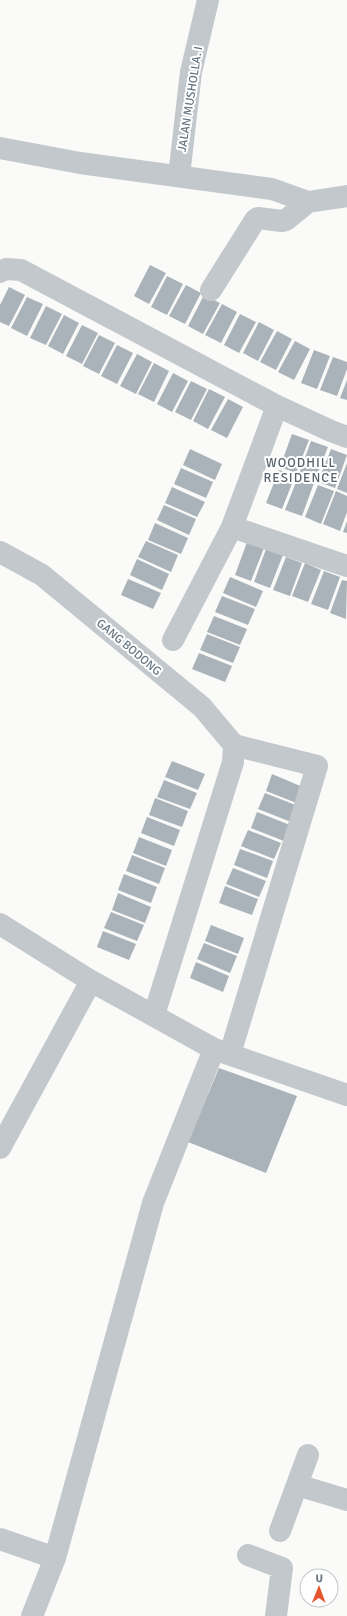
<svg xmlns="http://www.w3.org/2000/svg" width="347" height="1616" viewBox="0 0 347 1616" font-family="Signika,sans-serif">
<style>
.building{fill:#aab3b9}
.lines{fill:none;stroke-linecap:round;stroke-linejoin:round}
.street{stroke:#c3c8cc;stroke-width:22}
.labels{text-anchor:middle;stroke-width:4;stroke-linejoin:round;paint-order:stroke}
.street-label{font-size:12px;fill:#657683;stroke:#fff}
.neighbourhood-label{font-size:13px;letter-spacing:1px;fill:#57646e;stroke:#fff}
</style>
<rect width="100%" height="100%" fill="#fafaf8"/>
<path class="building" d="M150,265L166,273L149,304L134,296Z
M167,276L183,284L167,315L151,307Z
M186,285L201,293L185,324L169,316Z
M9,287L25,295L9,326L0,322V305Z
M204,295L220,303L203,334L188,326Z
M27,297L43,304L27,336L11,328Z
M222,304L237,312L221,343L205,335Z
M46,306L62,314L46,345L30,338Z
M240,314L256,322L239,353L224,345Z
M64,315L79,323L63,354L48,346Z
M259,322L274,330L258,361L243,353Z
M82,325L98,333L82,364L66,356Z
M277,331L292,339L276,370L260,362Z
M99,335L115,343L99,374L83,366Z
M295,341L310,349L294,380L278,372Z
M117,345L133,353L117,384L101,376Z
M314,350L330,356L317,389L301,383Z
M137,354L152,362L136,394L120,386Z
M333,357L347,362V369L337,396L320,390Z
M154,363L169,371L154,402L138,394Z
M173,373L188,381L172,412L157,404Z
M347,380V400L340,398Z
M191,381L207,389L191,420L175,412Z
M209,389L225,397L208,429L193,421Z
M228,399L243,407L227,438L211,430Z
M292,434L309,440L296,473L280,467Z
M311,441L328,447L315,480L299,474Z
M190,449L222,464L215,480L183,465Z
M331,449L347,455L335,488L318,482Z
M347,463V493L337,489Z
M181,468L213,482L206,498L174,484Z
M279,470L295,476L282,509L266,503Z
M298,477L314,483L302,516L285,510Z
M318,485L334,491L321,524L305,517Z
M172,487L205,502L197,517L165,503Z
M336,491L347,496V512L340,531L323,524Z
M164,505L196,519L189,535L157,520Z
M347,521V533L343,532Z
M155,523L188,538L181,554L148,540Z
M146,541L178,555L171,572L138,557Z
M247,542L264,548L251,581L235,575Z
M266,549L283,555L270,588L254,582Z
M286,557L302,563L290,596L273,590Z
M137,559L169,574L162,590L130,575Z
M305,563L321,570L308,602L292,596Z
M324,571L340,577L328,610L311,604Z
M230,577L263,591L256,607L223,593Z
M128,579L161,593L153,609L121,595Z
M342,580L347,581L346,619L330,613Z
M222,596L255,609L248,625L215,612Z
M214,616L247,629L240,645L207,632Z
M207,634L240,647L233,663L200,650Z
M199,653L232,666L225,682L192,669Z
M172,761L205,774L198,790L165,777Z
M272,774L305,788L299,804L266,791Z
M164,780L197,793L190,809L157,797Z
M265,793L298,806L291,822L258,809Z
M155,798L188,811L182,827L149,815Z
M257,812L290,825L284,841L251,828Z
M147,817L180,830L174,846L141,833Z
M248,830L281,843L274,859L241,846Z
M139,837L172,850L166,866L133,853Z
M240,849L273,861L267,878L234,865Z
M132,855L165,868L159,884L126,871Z
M233,868L266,881L259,897L226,884Z
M124,874L157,887L151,903L118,890Z
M225,886L258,899L252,915L219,903Z
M118,893L151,907L145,923L112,910Z
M111,912L144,925L137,941L104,928Z
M211,925L244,938L238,954L205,941Z
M103,931L136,944L129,960L97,947Z
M204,943L237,956L230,973L197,959Z
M196,962L229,976L223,992L190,978Z
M219,1068L297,1096L266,1173L188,1142Z"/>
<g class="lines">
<path class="street" d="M0,148L80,163L272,189L308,202L347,196
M179,176L191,72L208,0
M0,272L6,269L21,270L277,406L331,431L347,437
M211,290L255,220L258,218L282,221L286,220L308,202
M232,527L347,566
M0,552L42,575L202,707L234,745L233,762L154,1015
M173,640L232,527L277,406
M0,924L91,981L214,1049L347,1095
M230,1054L317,766L234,745
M0,1148L91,981
M297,1485L347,1500
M280,1531L308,1455
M0,1539L55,1558
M248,1555L282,1568L276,1616
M32,1616L55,1558L153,1203L214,1049"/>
</g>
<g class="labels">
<g class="street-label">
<text transform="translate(190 99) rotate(-81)" y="4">JALAN MUSHOLLA. I</text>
<text transform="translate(129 647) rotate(40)" y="4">GANG BODONG</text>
</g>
<g class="neighbourhood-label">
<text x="301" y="467">WOODHILL<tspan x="301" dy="15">RESIDENCE</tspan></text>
</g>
</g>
<g transform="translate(319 1588) rotate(1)"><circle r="19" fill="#ffffff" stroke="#c1c8cd"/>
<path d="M0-3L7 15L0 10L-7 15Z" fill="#e4572e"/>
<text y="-6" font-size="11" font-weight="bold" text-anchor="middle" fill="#657683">U</text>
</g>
</svg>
